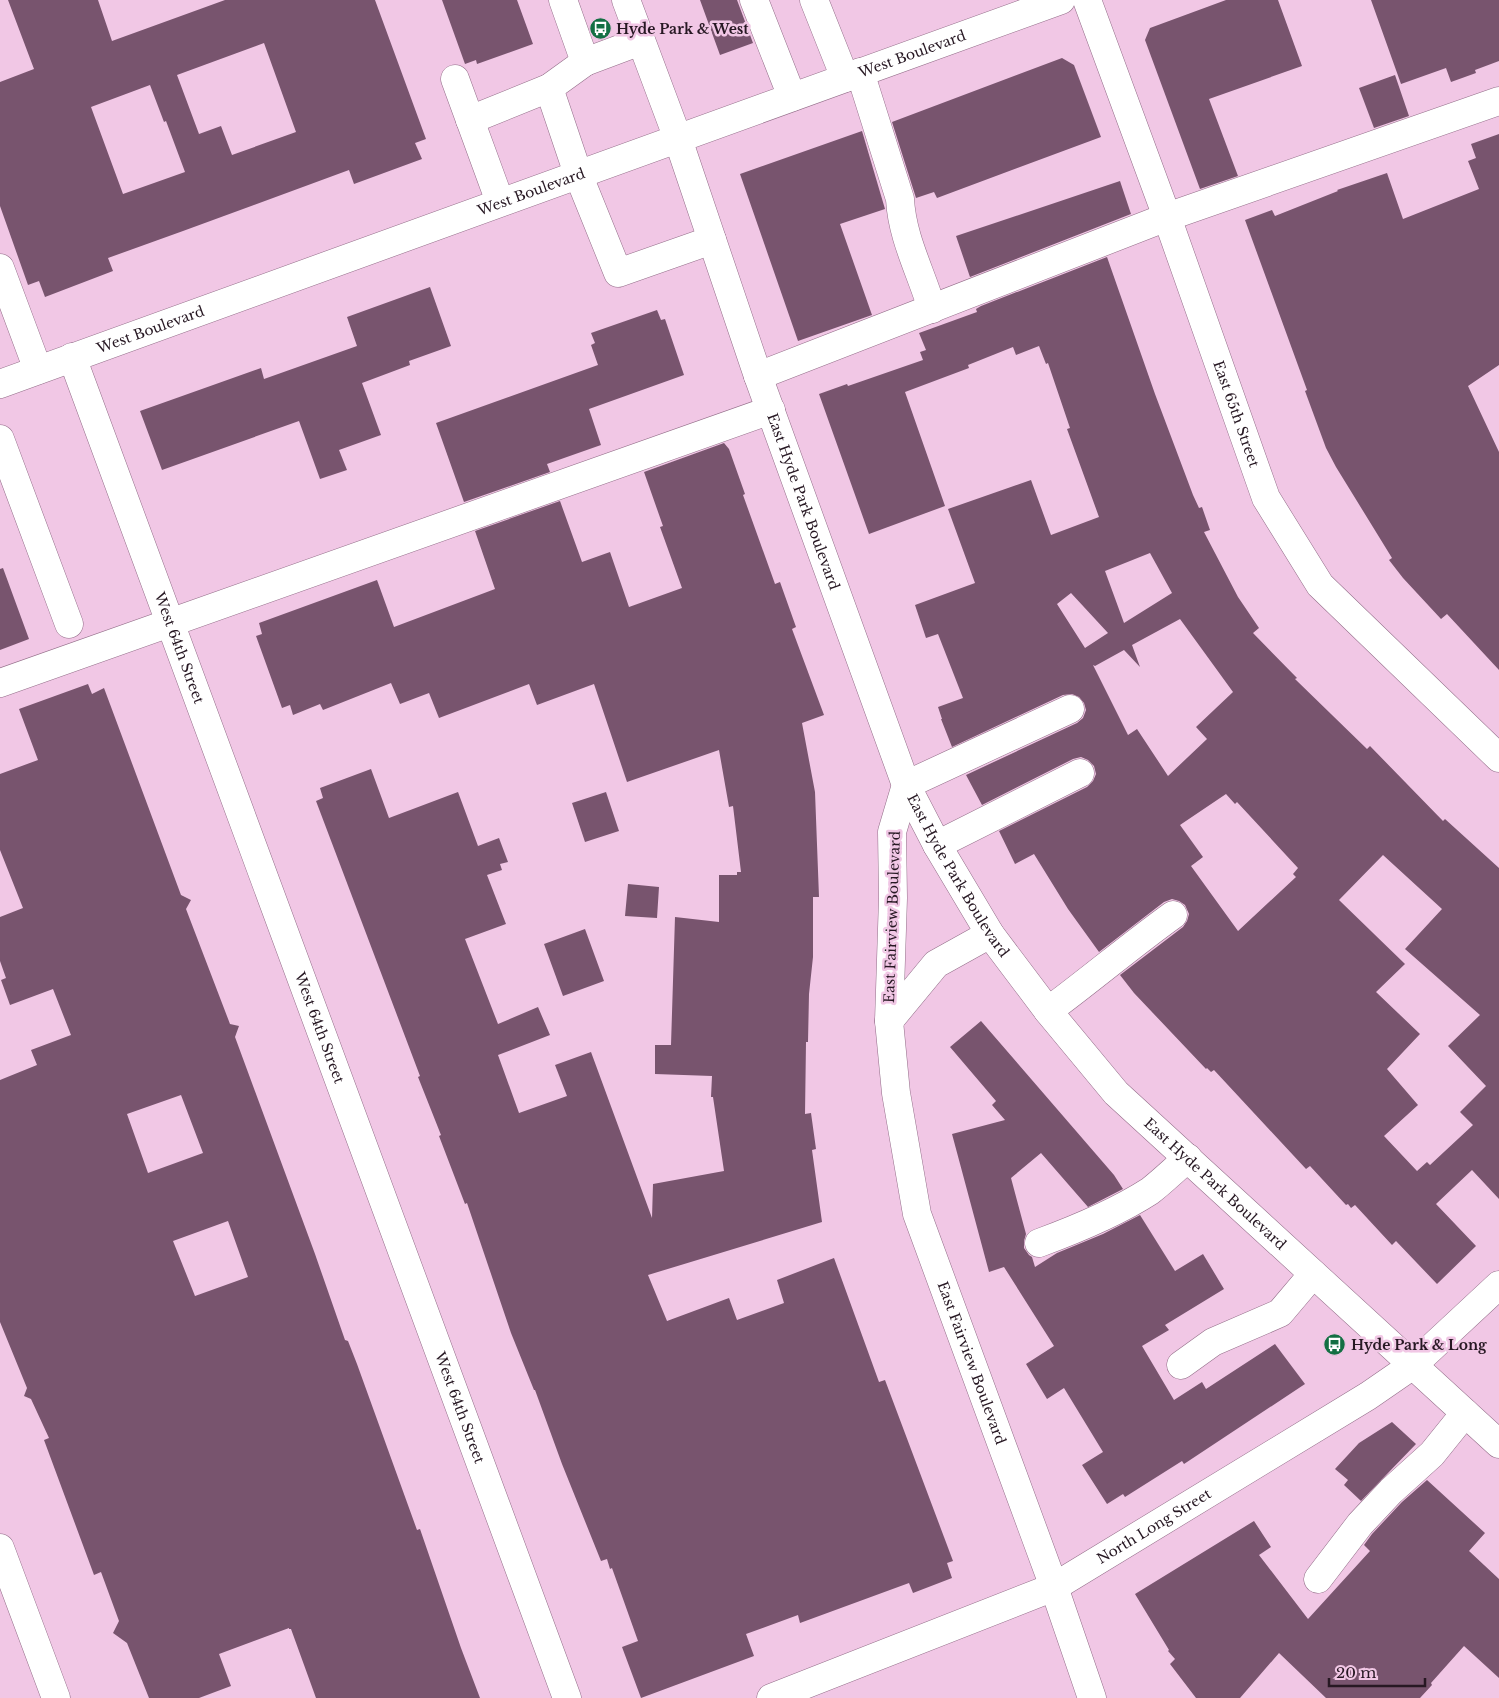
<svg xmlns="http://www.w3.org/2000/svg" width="1499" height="1698" viewBox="0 0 1499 1698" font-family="'Libre Baskerville',serif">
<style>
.building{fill:#78546e;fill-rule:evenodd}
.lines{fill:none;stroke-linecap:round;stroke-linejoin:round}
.minor-casing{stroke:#936e89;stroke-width:29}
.major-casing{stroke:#936e89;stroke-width:29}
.minor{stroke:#fff;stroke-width:28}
.major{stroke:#fff;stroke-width:28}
.labels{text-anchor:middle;stroke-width:5;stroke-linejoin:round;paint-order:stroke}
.poi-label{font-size:14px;font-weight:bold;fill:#271823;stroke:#f1c7e5;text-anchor:start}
.street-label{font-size:14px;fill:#271823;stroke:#f1c7e5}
</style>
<rect width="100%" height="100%" fill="#f1c7e5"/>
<path class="building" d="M8,0H98L112,41L225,0H375L426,139L415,143L422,159L354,184L349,170L183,231L108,258L113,271L45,297L39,281L28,285L0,206V82L34,69ZM264,43L296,132L232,155L221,126L199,134L177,75ZM150,85L164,122L166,121L185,172L123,194L91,107Z
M442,0H517L533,44L477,64L476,60L465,64Z
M700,0H737L753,43L720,55Z
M1226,0H1278L1302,66L1209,99L1238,176L1200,189L1145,40L1150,28Z
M1371,0H1499V61L1475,70L1476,73L1451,82L1446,68L1401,84Z
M1062,58L1074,65L1101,137L937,198L934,192L916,198L892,122Z
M1395,75L1409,116L1374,128L1359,88Z
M862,131L885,209L840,224L872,315L798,341L740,174Z
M1499,134V365L1468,386L1499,452V670L1447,614L1441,619L1403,578L1389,560L1392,558L1336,467L1326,448L1305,391L1307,390L1245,220L1272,210L1275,216L1338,191L1337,190L1387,173L1403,219L1479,189L1468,161L1476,158L1471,144Z
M1120,181L1131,214L970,277L956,236Z
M1107,257L1155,394L1193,495L1199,508L1202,507L1210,530L1204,532L1238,597L1259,628L1253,633L1297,678L1295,679L1367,749L1370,746L1443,821L1445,819L1499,868V1199L1472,1170L1436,1204L1476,1246L1437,1284L1396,1241L1392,1245L1355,1205L1351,1208L1348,1204L1346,1205L1310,1166L1306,1169L1214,1070L1211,1072L1207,1068L1206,1069L1134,993L1120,975L1183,927L1187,921L1189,914L1185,905L1179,901L1172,899L1164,902L1099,952L1068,909L1034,854L1015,864L999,831L1087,787L1093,781L1096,774L1094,766L1088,760L1081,757L1073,759L982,805L966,775L1077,723L1083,718L1086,710L1084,703L1079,697L1072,694L1063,695L952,747L941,719H942L938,707L963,698L938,634L926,638L915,605L975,583L948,509L1031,480L1051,535L1099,517L1067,429L1070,428L1048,363L1046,364L1039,346L1016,355L1013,347L968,365L969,368L905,392L945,506L869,534L819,394L847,384L848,386L923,360L920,352L926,350L919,333L977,312L976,309L981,306ZM1150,553L1172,593L1124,623L1105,571ZM1071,593L1108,633L1085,648L1057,604ZM1180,619L1233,692L1196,727L1207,739L1168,776L1137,729L1128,735L1093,665L1095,666L1124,650L1140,667L1132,645ZM1226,794L1235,804L1237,802L1298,868L1293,874L1296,877L1238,931L1191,866L1203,857L1180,825ZM1383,855L1442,909L1405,949L1480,1015L1448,1046L1486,1086L1460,1112L1473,1125L1430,1165L1427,1162L1417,1171L1384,1136L1418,1105L1387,1069L1420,1034L1376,992L1405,964L1339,900Z
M430,287L451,346L409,361L410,365L362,383L381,435L339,450L347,470L320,479L299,421L162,470L140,411L261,368L264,379L357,346L347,317Z
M657,310L661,320L665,319L684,375L589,409L601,445L547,464L550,472L464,502L436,423L598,365L591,345L595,343L591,333Z
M724,443L729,449L745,494L743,495L775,584L780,582L796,627L792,629L824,715L802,723L815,792L819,897H813V957L809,994L808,1042H806L805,1114L811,1113L816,1149L812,1150L822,1222L648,1275L667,1321L729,1298L737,1320L784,1303L777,1280L834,1258L879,1382L885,1380L944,1537L953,1561L947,1563L952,1578L913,1593L909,1583L800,1623L798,1615L746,1634L754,1656L641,1698L622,1647L638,1641L612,1568L610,1569L607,1559L601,1561L562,1464L535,1390H534L511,1333L467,1203L465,1204L439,1136L441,1135L418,1077L420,1076L316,801L323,798L320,788L371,769L389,818L458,792L478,846L499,838L508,862L500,864L502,870L487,875L506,924L465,939L498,1024L538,1007L550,1035L498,1055L519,1113L567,1096L555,1065L591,1052L652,1218L653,1184L724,1171L713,1097H711L712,1076L655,1074V1045H671L675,917L719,922V875H737V872H741L733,806L729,807L719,750L627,782L594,684L537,705L529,684L439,718L429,693L400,704L391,683L323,710L320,704L293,715L290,705L282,708L256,636L262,634L259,623L377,580L394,627L495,589L475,531L560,501L582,562L610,552L629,607L682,588L660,527L663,526L644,472Z
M3,568L29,639L0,650V569Z
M88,684L92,694L104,688L181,895L191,900L186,909L230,1024L239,1026L235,1037L315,1254L345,1340L348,1341L357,1364L417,1530L420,1529L461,1648L480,1698H316L291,1629H289V1628L219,1654L231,1686L199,1698H149L127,1643L113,1633L119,1621L101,1572L94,1575L44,1440L49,1438L31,1399L24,1396L27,1388L0,1322V1080L37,1065L31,1050L71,1035L53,989L10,1005L1,980L6,978L0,961V917L23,908L0,850V774L38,760L19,709ZM181,1095L203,1153L148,1173L127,1114ZM228,1221L248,1277L195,1296L173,1241Z
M606,792L619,831L585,842L572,803Z
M628,884L659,887L657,918L625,916Z
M585,929L604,981L563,996L544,944Z
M981,1021L1114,1175L1123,1189L1088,1207L1041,1153L1011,1178L1026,1234L1024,1241V1248L1029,1255L1032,1257L1035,1267L1057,1253L1103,1234L1140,1215L1175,1271L1203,1254L1224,1289L1165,1325L1169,1330L1142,1346L1174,1400L1202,1382L1206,1389L1275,1344L1305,1384L1184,1464L1182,1461L1125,1497L1123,1494L1107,1504L1082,1465L1103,1452L1064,1388L1047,1399L1026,1364L1054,1346L1004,1267L989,1272L952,1134L1005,1120L992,1105L996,1101L950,1047Z
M1392,1422L1416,1444L1361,1501L1344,1485L1348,1480L1335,1469L1359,1443Z
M1427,1480L1485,1533L1469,1551L1499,1579V1678L1464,1646L1431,1683L1432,1685L1420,1698H1326L1279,1653L1240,1698H1196L1170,1664L1175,1659L1168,1651L1169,1650L1135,1594L1254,1521L1271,1547L1259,1555L1308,1619L1370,1551L1364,1545L1372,1534L1402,1502Z"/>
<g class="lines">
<defs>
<g id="minor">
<path id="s1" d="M626,0L678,139L758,376L906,785L937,845L990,934L1048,1011L1116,1093L1499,1444"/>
<path d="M754,0L792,97"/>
<path d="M814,0L845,78"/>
<path id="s2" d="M1087,0L1167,217L1266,498L1320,585L1499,758"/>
<path d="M585,62L641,41"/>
<path d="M860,72L900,199C902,238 921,272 932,309"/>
<path d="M455,79L500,202"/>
<path d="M549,88L578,174L618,273L712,240"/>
<path d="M470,120L549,88L585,62L563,0"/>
<path d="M0,268L38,370"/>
<path id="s3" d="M72,357L567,1698"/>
<path d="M758,376L1167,217L1499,101"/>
<path d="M0,439L69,624"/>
<path d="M0,683L771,410"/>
<path id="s4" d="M906,785L892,832L893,898L889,1021L896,1093L917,1214L1054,1587L1092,1698"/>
<path d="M906,785L1070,709"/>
<path d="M937,845L1080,773"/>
<path d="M1048,1011C1090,980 1130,946 1173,915"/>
<path d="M889,1021L936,964L990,934"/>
<path d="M1039,1243C1077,1229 1116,1213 1150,1191C1163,1181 1175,1169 1188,1158"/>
<path d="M1181,1365L1213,1342L1280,1313L1313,1274"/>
<path d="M0,1548L56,1698"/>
<path d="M1318,1579L1360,1524L1391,1491L1432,1454L1465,1413"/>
<path id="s5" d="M771,1698L1054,1587L1368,1396L1413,1365L1499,1285"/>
</g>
<g id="major">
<path id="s6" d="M0,384L1061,0"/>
</g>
</defs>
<use href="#minor" class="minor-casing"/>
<use href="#major" class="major-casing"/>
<use href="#minor" class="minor"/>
<use href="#major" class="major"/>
</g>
<defs>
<symbol id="bus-disc" viewBox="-11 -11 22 22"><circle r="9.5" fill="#136f43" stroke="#f1c7e5"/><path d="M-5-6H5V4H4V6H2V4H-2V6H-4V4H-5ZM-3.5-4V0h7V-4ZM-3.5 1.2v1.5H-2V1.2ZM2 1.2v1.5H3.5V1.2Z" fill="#fff"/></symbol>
</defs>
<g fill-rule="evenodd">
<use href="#bus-disc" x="588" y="16" width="25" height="25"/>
<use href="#bus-disc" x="1322" y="1332" width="25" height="25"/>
</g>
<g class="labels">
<g class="poi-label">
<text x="616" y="34">Hyde Park &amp; West</text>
<text x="1351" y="1350">Hyde Park &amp; Long</text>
</g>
<g class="street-label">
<text dy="5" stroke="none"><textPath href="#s6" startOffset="970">West Boulevard</textPath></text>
<text dy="5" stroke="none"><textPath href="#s6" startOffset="565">West Boulevard</textPath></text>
<text dy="5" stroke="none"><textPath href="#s6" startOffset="160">West Boulevard</textPath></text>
<text dy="5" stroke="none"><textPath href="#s2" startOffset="440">East 65th Street</textPath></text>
<text dy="5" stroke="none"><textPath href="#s1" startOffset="532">East Hyde Park Boulevard</textPath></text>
<text dy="5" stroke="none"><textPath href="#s3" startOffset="310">West 64th Street</textPath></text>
<text dy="5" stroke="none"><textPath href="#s1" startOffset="938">East Hyde Park Boulevard</textPath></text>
<text transform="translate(892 917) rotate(-88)" y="5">East Fairview Boulevard</text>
<text dy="5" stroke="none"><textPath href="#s3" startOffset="715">West 64th Street</textPath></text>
<text dy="5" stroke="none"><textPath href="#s1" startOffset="1342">East Hyde Park Boulevard</textPath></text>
<text dy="5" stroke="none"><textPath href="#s4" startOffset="592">East Fairview Boulevard</textPath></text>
<text dy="5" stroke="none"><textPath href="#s3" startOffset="1120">West 64th Street</textPath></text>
<text dy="5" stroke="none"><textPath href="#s5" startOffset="421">North Long Street</textPath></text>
</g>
</g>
<path d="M1329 1678v8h96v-8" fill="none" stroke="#271823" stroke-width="2.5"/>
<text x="1336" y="1678" font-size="15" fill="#271823" stroke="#f1c7e5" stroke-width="4" paint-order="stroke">20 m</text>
</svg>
